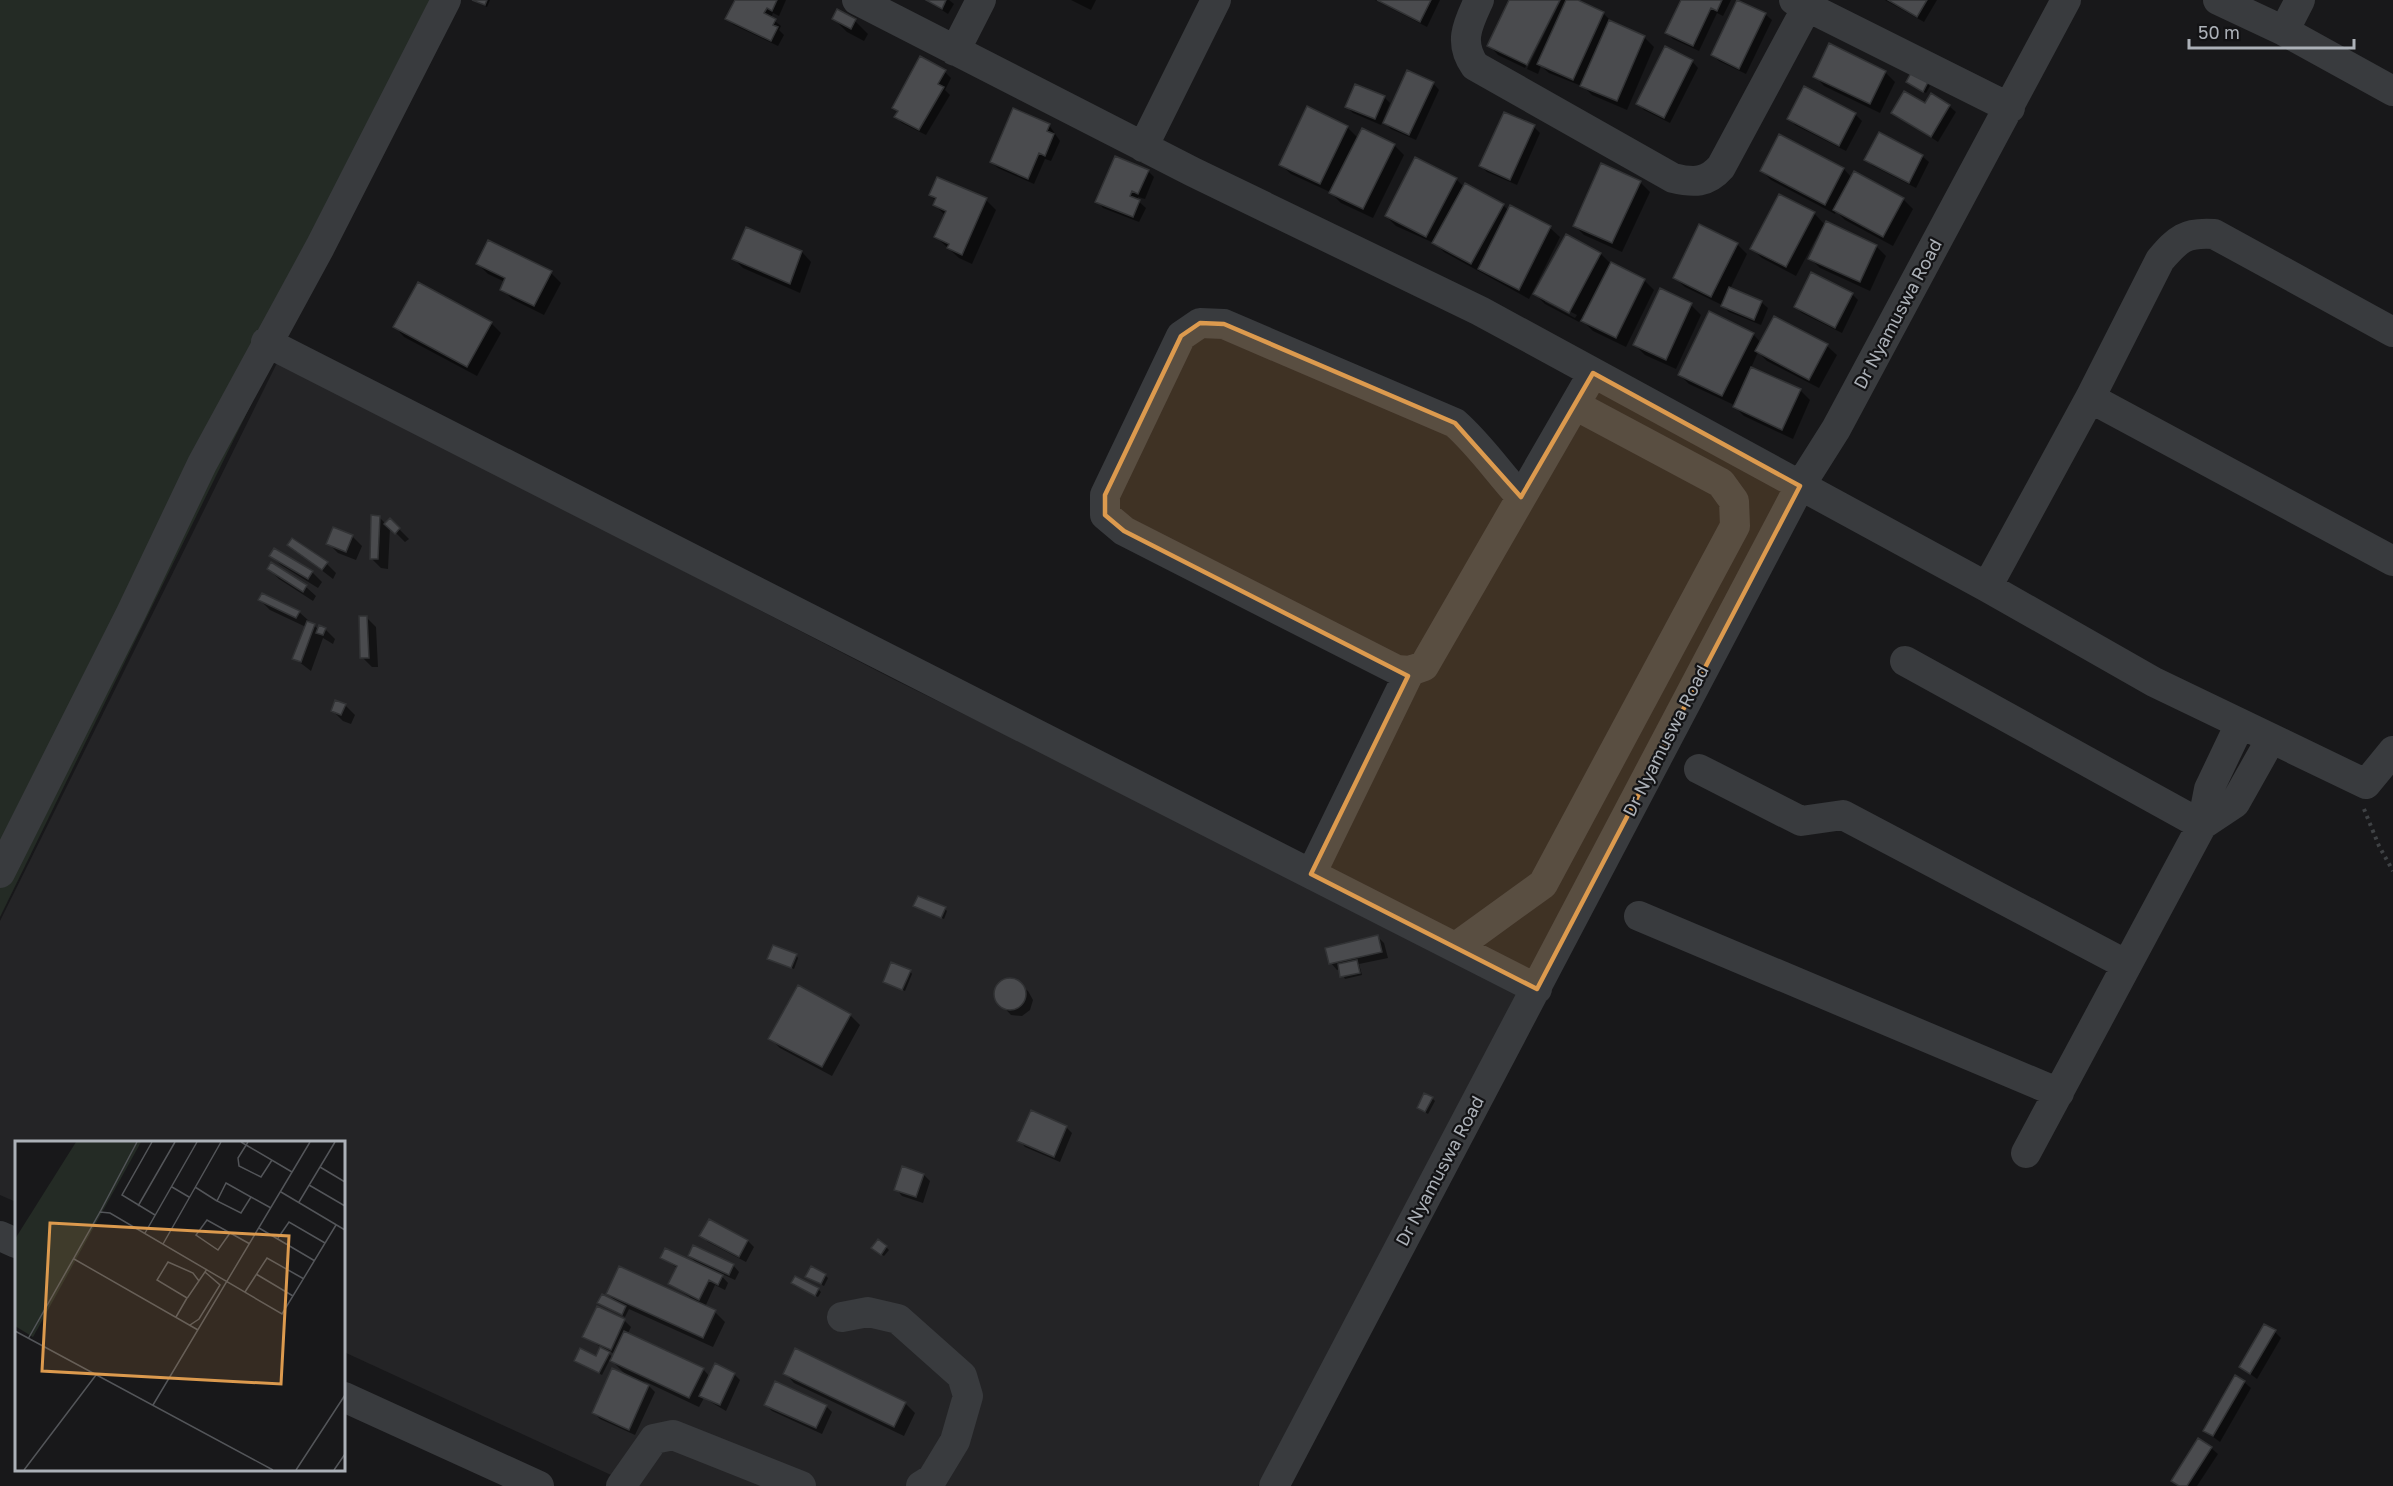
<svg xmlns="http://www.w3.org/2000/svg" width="2393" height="1486" viewBox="0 0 2393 1486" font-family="'Golos Text',sans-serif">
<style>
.built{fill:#242426}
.green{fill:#242b25}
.shadow{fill:#0007;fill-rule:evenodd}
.building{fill:#4a4b4e;stroke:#323335;stroke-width:1.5}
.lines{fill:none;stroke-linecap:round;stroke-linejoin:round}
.path{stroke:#3f4245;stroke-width:4;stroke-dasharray:3 4.5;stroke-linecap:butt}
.minor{stroke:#393b3e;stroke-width:30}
.marked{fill:#dc9a4e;fill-opacity:0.2;stroke:#dc9a4e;stroke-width:4.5;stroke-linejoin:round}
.labels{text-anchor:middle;stroke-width:4.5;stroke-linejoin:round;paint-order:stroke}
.street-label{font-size:18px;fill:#acb1b8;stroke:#131315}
.inset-road{fill:none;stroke:#535559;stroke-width:1.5}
.view{fill:#dc9a4e;fill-opacity:0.15;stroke:#dc9a4e;stroke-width:3}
.inset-edge{fill:none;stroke:#acb1b8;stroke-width:3}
</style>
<rect width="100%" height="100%" fill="#18181a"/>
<path class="built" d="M278,361L891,678L1522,990L1258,1486H635L344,1352V1142H16V1202L0,1195V921Z"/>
<path class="green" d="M0,0H449L0,917Z"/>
<path class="shadow" d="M474,0H490L487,7Z
M736,0H786L779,16L773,13L771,18L781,26L779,30L784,35L778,46L734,25L727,19Z
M926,0H949L954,4L948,14Z
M1071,0H1096L1091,10Z
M1375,0H1440L1427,27Z
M1511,0H1558L1525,68L1498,55L1489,45Z
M1561,0H1574L1603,13L1613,23L1644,37L1654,47L1627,110L1592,95L1584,87L1549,73L1541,66L1538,74L1527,69Z
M1682,0H1731L1723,16L1717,13L1699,51L1673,39L1667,33Z
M1885,0H1937L1924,22Z
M1765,14L1772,20L1746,74L1719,61L1713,55Z
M834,19L855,21L868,34L864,41L847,32Z
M1692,61L1698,68L1670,123L1644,110L1638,103Z
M945,72L951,78L945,90L950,95L926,135L902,123L896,117L899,112L894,107Z
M1885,72L1895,82L1880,113L1824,86L1815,76Z
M1433,83L1439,90L1416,140L1391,129L1385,123Z
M1927,83L1930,86L1926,93L1911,85Z
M1805,88L1855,114L1862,121L1846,151L1795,125L1789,118Z
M1384,97L1390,103L1381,125L1353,113L1347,107Z
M1925,105L1949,106L1956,112L1938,142L1893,112Z
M1049,125L1060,141L1051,161L1045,159L1034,184L998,168L991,162Z
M1347,127L1358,138L1362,130L1394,145L1404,155L1373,218L1341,203L1330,192L1291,174L1281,165Z
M1534,127L1540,133L1517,185L1487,172L1481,166Z
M1880,134L1922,156L1929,162L1916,188L1873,166L1866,160Z
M1780,136L1844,169L1852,178L1903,199L1913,209L1893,246L1845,220L1836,211L1835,214L1771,180L1762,171Z
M1148,171L1154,177L1145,199L1138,197L1137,200L1146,208L1139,222L1103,208L1097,201Z
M1456,179L1464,187L1503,205L1509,211L1510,207L1550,228L1560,237L1529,299L1444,252L1436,244L1396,226L1386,216Z
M1640,182L1650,192L1622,252L1584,235L1574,225Z
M930,195L986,200L996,210L972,264L959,258L936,237L945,215L935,205L936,201Z
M1814,213L1825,225L1876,246L1886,256L1870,291L1820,268L1810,258L1824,228L1822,227L1796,276L1762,258L1752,249Z
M1737,244L1747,254L1730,289L1761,302L1768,308L1761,325L1729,312L1722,305L1685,287L1675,278Z
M802,252L811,262L800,293L743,268L733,258Z
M1601,254L1611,264L1644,280L1654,290L1626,347L1593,331L1581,319L1579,322L1545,304L1535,294ZM1545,299L1577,315L1575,318L1545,302Z
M478,264L551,273L561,283L544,315L512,299L502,289L505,282L488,274Z
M1852,294L1858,300L1842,333L1802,313L1795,307Z
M1691,305L1701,315L1676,369L1645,355L1635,345Z
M491,323L501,333L477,376L404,337L395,327Z
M1753,334L1761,343L1827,346L1837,355L1819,388L1767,361L1758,352L1751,368L1801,391L1810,400L1793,439L1744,416L1732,404L1689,384L1679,374Z
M380,518L386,524L390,520L409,539L405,542L390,527L388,569L381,568L371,558Z
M352,536L362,546L356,560L338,553L328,543Z
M289,545L327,564L336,573L333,579Z
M271,556L312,572L322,582L318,588L281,565Z
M272,564L306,587L316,596L313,601L279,579L269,569Z
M260,600L299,612L319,630L325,629L335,639L333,644L323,638L311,671L294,658L306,627L270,610Z
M366,617L376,627L378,667H372L362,657Z
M336,702L345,705L355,715L351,724L343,721L333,711Z
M915,906L945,909L947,911L944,919Z
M1378,937L1384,943L1388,958L1359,964L1362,975L1345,979L1340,969L1337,970L1331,963Z
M796,955L798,958L794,969L769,958Z
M910,971L912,974L905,991L885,981Z
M1012,979L1028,991L1033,1000L1030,1010L1022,1016L1011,1015L997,1000L996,990L1002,982Z
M850,1015L860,1025L832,1076L780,1048L770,1038Z
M1432,1098L1435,1101L1428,1114L1421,1110Z
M1066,1127L1072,1133L1060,1162L1025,1147L1019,1140Z
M924,1175L930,1181L923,1203L902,1196L896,1189Z
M710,1221L748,1241L754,1247L746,1262L708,1242L701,1235Z
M886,1247L889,1250L884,1256L876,1251Z
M689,1256L733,1265L739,1272L735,1280L718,1272L728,1283L725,1290L715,1285L705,1307L715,1312L725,1322L713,1347L629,1309L625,1317L602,1305L616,1302L608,1294L688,1300L690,1297L669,1284L677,1268L662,1257L699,1265Z
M825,1275L828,1278L824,1286L807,1277Z
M795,1278L818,1289L821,1292L818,1297L795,1286L792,1283Z
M597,1308L624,1320L631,1327L627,1335L703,1369L710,1377L734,1374L740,1380L726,1411L704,1398L699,1407L644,1381L655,1392L635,1435L600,1419L593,1412L626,1375L610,1359L602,1375L575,1361L596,1358L602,1348L584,1336ZM606,1350L615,1354L613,1358Z
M2275,1332L2281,1338L2257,1379L2241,1367Z
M785,1373L905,1403L915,1413L904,1436L794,1383Z
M2244,1382L2251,1388L2220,1442L2205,1431Z
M766,1405L826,1406L832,1412L822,1434L772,1411Z
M2211,1448L2218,1454L2197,1486H2178L2172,1481Z"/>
<path class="building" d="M472,0H487L485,5Z
M735,0H777L772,11L767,8L764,13L776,19L773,25L778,27L771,41L725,19Z
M926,0H946L942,9Z
M1377,0H1431L1420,22Z
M1509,0H1560L1527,65L1487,46Z
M1566,0H1578L1604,12L1573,80L1537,64Z
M1681,0H1722L1717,11L1711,8L1693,46L1665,33Z
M1737,0L1766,13L1739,69L1711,55Z
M1888,0H1927L1917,17Z
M837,9L856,19L851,29L832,19Z
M1609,20L1645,36L1617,101L1580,86Z
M1829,43L1886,71L1870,104L1813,77Z
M1665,46L1693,60L1664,118L1636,104Z
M920,56L946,70L938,84L944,87L919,130L894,117L898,111L892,108Z
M1407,70L1434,82L1409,135L1383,123Z
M1911,73L1928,82L1923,92L1906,82Z
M1355,84L1385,96L1375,119L1345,107Z
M1804,86L1856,113L1839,146L1787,119Z
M1904,91L1925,103L1931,93L1950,105L1931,137L1891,113Z
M1307,106L1348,126L1320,184L1279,165Z
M1013,108L1050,124L1047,131L1054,134L1045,156L1039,153L1028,179L990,162Z
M1504,112L1535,125L1510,180L1479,166Z
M1362,128L1395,144L1363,209L1329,193Z
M1879,132L1923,155L1909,183L1864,160Z
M1779,134L1844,168L1825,205L1760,171Z
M1115,156L1149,170L1138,194L1132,191L1130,196L1140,200L1133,217L1095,202Z
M1415,157L1457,178L1426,237L1385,216Z
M1601,163L1641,181L1612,243L1573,226Z
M1854,171L1904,198L1883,237L1833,210Z
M937,177L987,198L962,255L947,248L949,244L934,237L946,211L933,205L936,198L929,195Z
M1465,183L1504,204L1471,264L1432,243Z
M1779,194L1815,212L1786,267L1750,249Z
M1510,205L1551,226L1519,290L1478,269Z
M1826,221L1877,245L1860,282L1808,259Z
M1699,224L1738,243L1711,297L1673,278Z
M746,227L802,251L790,284L732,259Z
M1566,234L1601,253L1569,313L1533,294Z
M488,240L552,271L534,306L500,290L505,278L476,264Z
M1611,262L1645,279L1616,338L1581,321Z
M1811,272L1853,293L1835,328L1794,307Z
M418,282L492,322L467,367L393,327Z
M1729,287L1762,301L1754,320L1721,306Z
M1660,288L1692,303L1666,360L1633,345Z
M1709,311L1754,333L1722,396L1678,375Z
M1774,316L1828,344L1809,380L1755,351Z
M1751,367L1801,389L1782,430L1733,407Z
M371,515L380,516L378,559H370Z
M390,518L400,528L395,534L384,524Z
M333,527L353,535L346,552L326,544Z
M292,538L328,562L322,570L287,545Z
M274,548L313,571L308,579L269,556Z
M271,562L307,585L303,592L267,569Z
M262,593L300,611L296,618L258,600Z
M359,616H367L369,658H360Z
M307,621L315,624L301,662L292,659Z
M319,625L326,628L323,635L316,633Z
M335,700L346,704L341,715L331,711Z
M918,896L946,907L941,918L913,906Z
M1378,935L1382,952L1329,964L1325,948Z
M773,945L797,954L791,968L767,959Z
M1357,960L1360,973L1340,977L1338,964Z
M891,962L911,970L902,990L883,982Z
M994 994a16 16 0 1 1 32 0a16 16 0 1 1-32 0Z
M798,985L851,1014L822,1067L768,1039Z
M1424,1093L1433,1097L1425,1112L1417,1108Z
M1031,1110L1067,1126L1054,1157L1017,1141Z
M902,1166L924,1174L916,1197L894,1190Z
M709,1219L748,1240L739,1257L699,1236Z
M878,1239L887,1246L881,1255L871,1248Z
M693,1245L734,1264L729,1275L688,1256Z
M665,1248L723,1275L718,1285L709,1280L699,1300L668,1284L677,1266L660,1258Z
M619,1266L716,1310L703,1338L606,1294Z
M811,1266L826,1274L821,1284L805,1277Z
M795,1276L819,1288L815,1296L791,1283Z
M602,1294L626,1306L622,1315L597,1303Z
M597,1306L625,1319L611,1350L582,1337Z
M2264,1324L2276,1330L2250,1374L2239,1367Z
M624,1331L704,1368L689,1398L610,1361Z
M600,1347L610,1352L599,1373L574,1361L580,1348L596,1356Z
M795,1348L906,1402L894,1427L783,1374Z
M715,1363L735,1373L720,1405L699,1396Z
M612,1368L649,1385L629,1430L592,1413Z
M2235,1375L2245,1381L2213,1436L2203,1431Z
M775,1381L827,1405L816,1428L764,1405Z
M2198,1438L2212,1447L2187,1486H2179L2171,1481Z"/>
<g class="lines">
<path class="path" d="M2364,809L2379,846L2393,871"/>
<path class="minor" d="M857,0L1193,172L1480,311L1987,587L2154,682L2366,784L2393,751
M1479,0C1468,24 1458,42 1475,66L1673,178C1694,183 1707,183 1721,167L1807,7
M1794,0L2010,108
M2218,0L2284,31L2393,91
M2284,31L2300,0
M955,51L981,0
M1143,147L1216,0
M266,342L1537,989
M2090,398L2393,561
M1521,497C1498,472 1480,445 1455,423L1224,324L1200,323L1181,336L1105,495V515L1124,531L1397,670L1410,671L1424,666L1593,373
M1987,587L2090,398L2160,260C2178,239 2185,232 2214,234L2393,332
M1905,661L2202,825
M1699,769L1801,821L1843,815L2127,965
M2202,825L2235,803L2271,739
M0,873L131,613L202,464L320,247L446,0
M1311,874L1410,671
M1639,916L2059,1093
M1456,947L1543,884L1735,526L1734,501L1721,483L1575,405
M2026,1153L2202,825L2209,789L2240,724
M0,1236L16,1243
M842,1317L868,1312L898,1319L962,1376L968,1396L955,1441L932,1479L921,1486
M344,1397L539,1486
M621,1486L654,1439L673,1435L801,1486
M1274,1486L1800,486L1836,429L2066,0"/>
</g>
<path class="marked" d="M1200,323L1224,324L1455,423L1521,497L1593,373L1800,486L1537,989L1311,874L1408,676L1124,531L1105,515V495L1181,336Z"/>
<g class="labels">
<g class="street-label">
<text transform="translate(1898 314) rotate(-62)" y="6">Dr Nyamuswa Road</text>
<text transform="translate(1666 741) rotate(-63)" y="6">Dr Nyamuswa Road</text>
<text transform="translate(1440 1171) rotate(-62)" y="6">Dr Nyamuswa Road</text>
</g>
</g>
<g transform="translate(15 1141)">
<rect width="330" height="330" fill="#18181a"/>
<path d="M61,1H126L18,196L0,185V98Z" fill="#242b25"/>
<path class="inset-road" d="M137,1L107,54L140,74M226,1L277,31M233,1L223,17L224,25L246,36L257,19M305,26L330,41M211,42L236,56L226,72L202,60ZM294,44L330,65M157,46L174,56M180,46L202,60M266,51L330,89M236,56L256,67M284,61L320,1M123,65L160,1M85,71L122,1M244,87L300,120M130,92L182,1M215,92L203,109L181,94L192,79L235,103M263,97L274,81L310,102M148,103L206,1M59,118L183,189M241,133L278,155M184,140L178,132L153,121L142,139L172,157L173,156L192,128M230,151L252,117L289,138M161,176L172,157M175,184L184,178L205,144L190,131M0,190L258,329M13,198L85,71L95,72L267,173L321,84M138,264L295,1M9,329L81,234M281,329L330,254M319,329L330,313"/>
<path class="view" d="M35,82L274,95L266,243L27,230Z"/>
<rect width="330" height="330" class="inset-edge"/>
</g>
<path d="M2189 39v9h165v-9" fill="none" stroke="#acb1b8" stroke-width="3"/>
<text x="2198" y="39" font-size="18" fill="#acb1b8" stroke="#131315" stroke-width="4.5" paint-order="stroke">50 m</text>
</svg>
